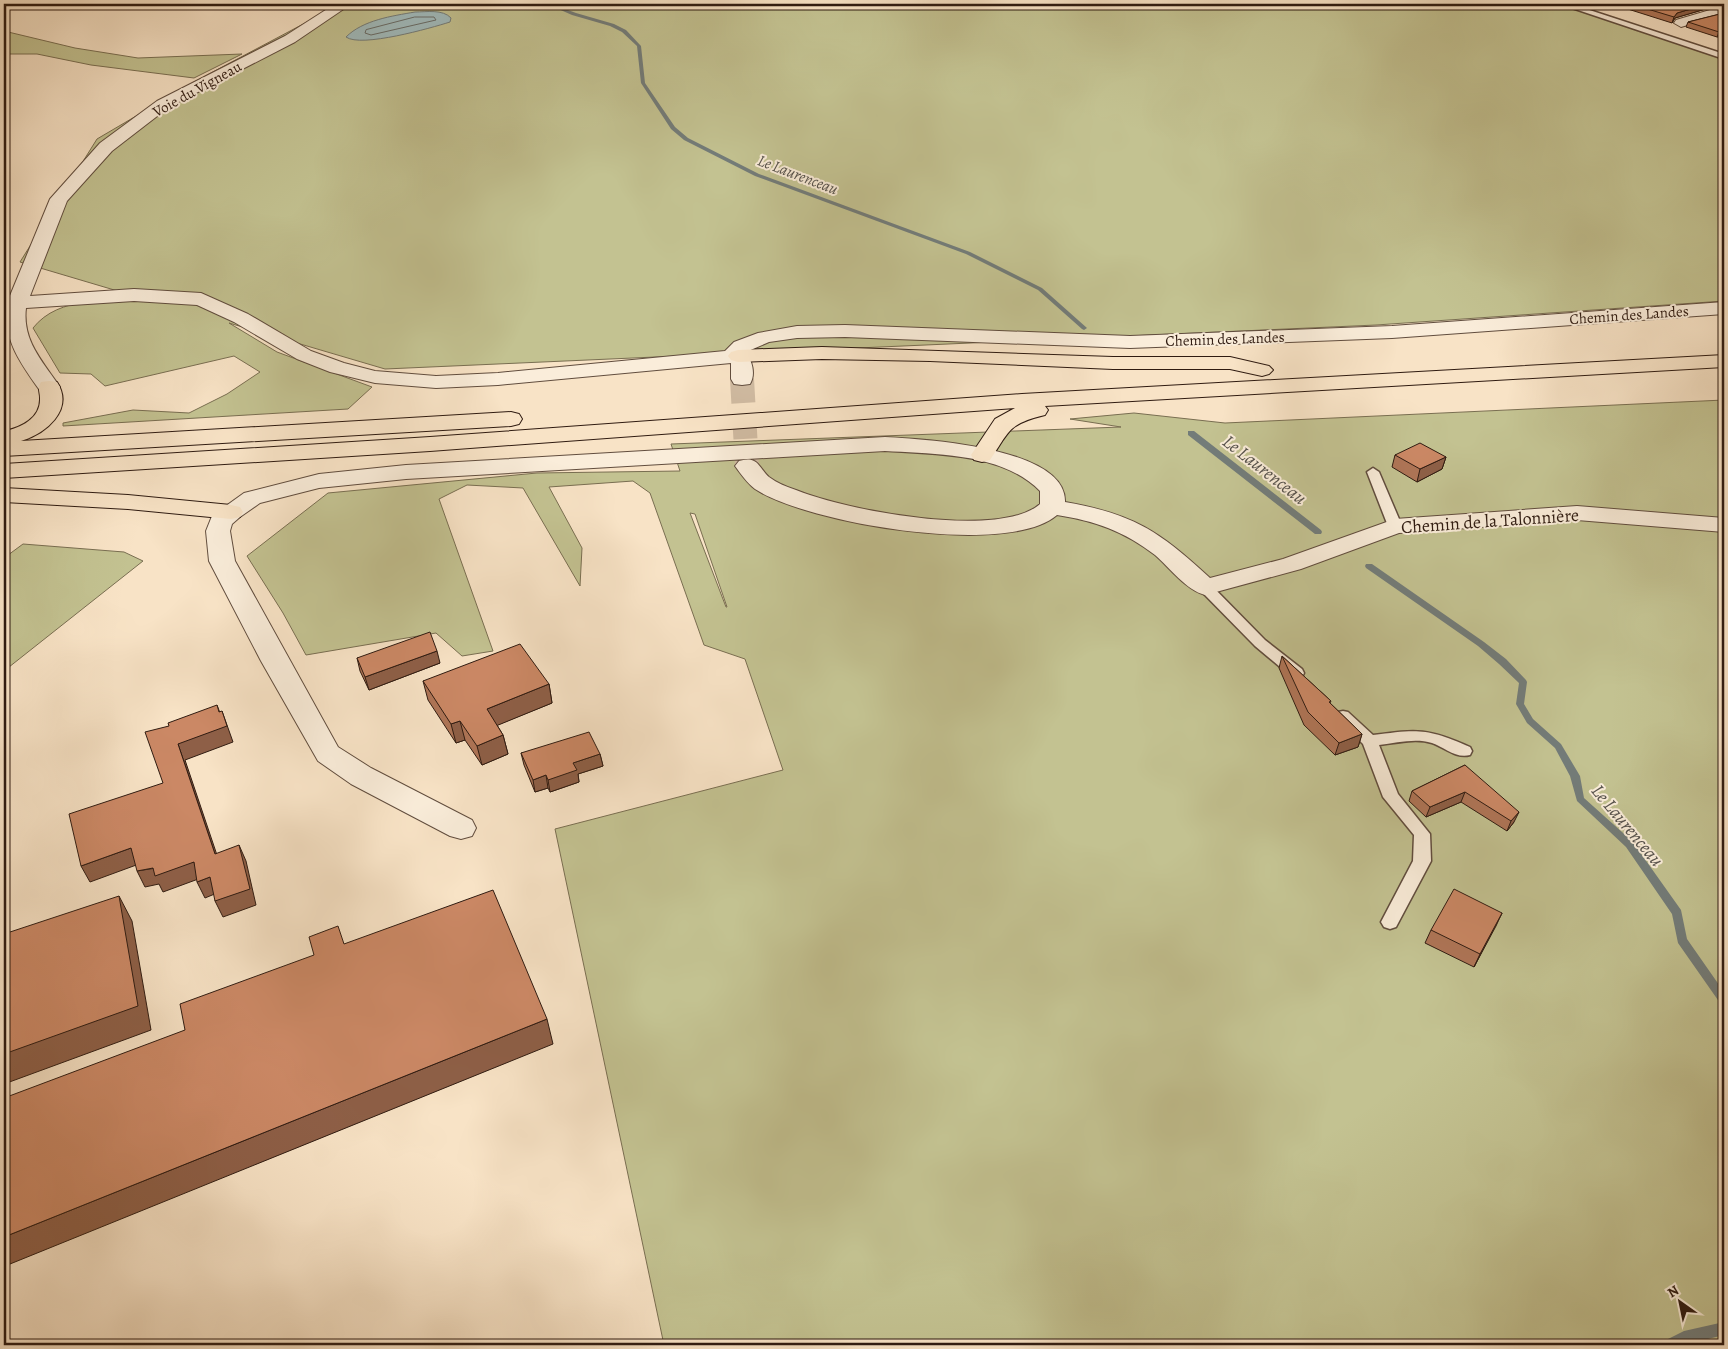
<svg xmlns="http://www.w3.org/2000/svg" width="1728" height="1349" viewBox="0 0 1728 1349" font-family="Alegreya,serif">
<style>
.green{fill:#c3c291;stroke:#796e51;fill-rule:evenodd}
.water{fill:#a1bcbe;stroke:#737c79}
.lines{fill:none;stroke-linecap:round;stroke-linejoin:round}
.shore{stroke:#686c68;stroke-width:1}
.stream{fill:#737c79;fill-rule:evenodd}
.street-tunnel{stroke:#d0bba2;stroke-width:24;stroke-dasharray:24 12;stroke-linecap:butt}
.lane-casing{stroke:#614d3e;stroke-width:3}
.street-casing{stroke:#614d3e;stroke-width:2}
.highway-casing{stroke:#2f1b11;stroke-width:2}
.lane{fill:#faedda;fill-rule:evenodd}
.street{fill:#faedda;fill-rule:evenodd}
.highway{fill:#f8e3c6;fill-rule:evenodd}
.wall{fill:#af7557;stroke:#2f1b11}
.shaded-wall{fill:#8e5f47;stroke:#2f1b11}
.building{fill:#cb8865;stroke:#2f1b11}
.labels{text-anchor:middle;stroke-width:4;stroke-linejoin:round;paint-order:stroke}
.far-street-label{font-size:15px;fill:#2f1b11;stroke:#faedda}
.far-water-label{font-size:16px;font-style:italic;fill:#57534e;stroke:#faedda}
.street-label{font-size:18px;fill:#2f1b11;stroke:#faedda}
.water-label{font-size:19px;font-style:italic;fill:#57534e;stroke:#faedda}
</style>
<rect width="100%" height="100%" fill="#f8e3c6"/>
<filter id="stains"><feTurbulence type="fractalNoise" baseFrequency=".004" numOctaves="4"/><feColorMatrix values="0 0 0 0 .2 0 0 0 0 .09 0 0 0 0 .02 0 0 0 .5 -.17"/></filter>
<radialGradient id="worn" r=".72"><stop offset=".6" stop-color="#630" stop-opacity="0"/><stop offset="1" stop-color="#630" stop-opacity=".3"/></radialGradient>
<path class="green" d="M335,4H1567L1724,57V301L1376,325L385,369L229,323L277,352L372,387L348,409L63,426V423L133,410L189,413L227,394L260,372L234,356L105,386L91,374L60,373L33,328C59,295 110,301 148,300L20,262L97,139L194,82L324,13Z
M4,31L75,48L138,58L242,54L194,78L91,65L37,54H4Z
M1724,400V1345H664L555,829L783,770L745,659L704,645L650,493L633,481L549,487L582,548L580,586L523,488L467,485L439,499L493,651L462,656L436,633L306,655L283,613L247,556L328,493L537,473L680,471L671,444L1121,427L1070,419L1134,413L1225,423ZM690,513L695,514L727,607H726Z
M23,544L124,552L143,561L4,671V558Z"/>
<path class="water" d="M415,12C426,12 443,9 451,18L450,22C431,28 361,48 346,37C363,20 392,16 415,12Z"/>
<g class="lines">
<path class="shore" d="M415,17H434L436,20L371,35L365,33L366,30Z"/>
<path class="stream" d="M547,4H552L576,13L614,24L626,30L641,46L645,83L675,127L688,138L759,174L970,252L1042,288L1087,328L1084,330L1082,329L1038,290L966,254L755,176L684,140L671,129L641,83L637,46L622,32L610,26L572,15Z
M1188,431H1194L1321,530L1322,532L1321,534H1315L1188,435Z
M1366,564H1372L1484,642L1506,659L1526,680L1527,682L1524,704L1533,719L1561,744L1580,776L1584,798L1632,841L1681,910L1687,939L1724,992V1004L1720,1003L1678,943L1672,914L1626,847L1577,801L1570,776L1555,748L1527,723L1516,704L1519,683L1499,664L1478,646L1366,568L1365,566Z
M1724,1322V1335L1684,1345H1664L1666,1340L1684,1331Z"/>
<path class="street-tunnel" d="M742,379L747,466"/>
<defs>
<path id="lane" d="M1560,4H1571L1724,54V59Z
M1373,468L1379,472L1402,526L1400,529H1390L1388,526L1367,472Z
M1205,583L1210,584L1265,640L1302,669L1304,673L1302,677H1292L1255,646L1200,590L1198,587L1200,584Z
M1343,711L1348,712L1373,735C1418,729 1428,728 1470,747L1472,751L1470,755C1456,759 1444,747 1432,743C1415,738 1397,743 1379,745L1398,794L1430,834L1431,861L1396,927L1390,929L1384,927L1381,922L1413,861L1414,835L1383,797L1363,744L1335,716L1338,712Z"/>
<path id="street" d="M335,4H351L295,42L169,107L112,151L67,201L30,296L134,289L201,293L248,314L311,351L344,363L375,371L436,376L498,373L725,351L734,342L758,333L797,326L845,325L1130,336L1392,326L1724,302V314L1392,338L1130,348L845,337L797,338L769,342L746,352C752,361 756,374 750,384L742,385L734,384L731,379V363L498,385L436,388L375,383L330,372L297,359L234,322L197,305L134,301L26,308C22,341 43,362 60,387L57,392L49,393L41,392C21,364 2,339 7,303L50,199L100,143L157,101L285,36Z
M1724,9V17L1711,18L1681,27L1674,23L1676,20L1710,10Z
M885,437C923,439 1067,447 1065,502C1134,514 1159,531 1210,578L1283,559L1395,519L1577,506L1724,518V532L1577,520L1399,533L1301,569L1205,595C1186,590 1170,568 1155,555C1124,531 1095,521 1057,515C1008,558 806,523 755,489C747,483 741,474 735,466L739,461C744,460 748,458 754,461C759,463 764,473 769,477C777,483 787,487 796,490C845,510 999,540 1040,504V491C1003,453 935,454 885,451L406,479L319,488L260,503L240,517L232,524L230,531L235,561L338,747L371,768L472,820L476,828L472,836L461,839L450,836L351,784L318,761L261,661L209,561L206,531L212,516L244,493L319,474L406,465Z"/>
<path id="highway" d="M822,347L1113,357H1230L1269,366L1273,370L1269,374L1262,376L1230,369H1113L930,361L822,359L738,362L731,360L728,356L731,352L738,350Z
M1724,355V367L1045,406L1048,410L1045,415C1008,424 1010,430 990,460L982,462L974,460L971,455L995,419L1015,408L430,451L4,478V464L430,437L1022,394Z
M49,381L57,382C75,410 45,434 21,441L511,412L519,414L522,419L519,424L511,426L4,456V431C21,428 41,418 40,398C40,391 37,389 41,382Z
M4,488L128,495L231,505L240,507L243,512L240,517L231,519L128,509L4,502Z"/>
</defs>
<use href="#lane" class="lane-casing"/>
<use href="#street" class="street-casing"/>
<use href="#highway" class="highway-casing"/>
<use href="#lane" class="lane"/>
<use href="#street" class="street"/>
<use href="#highway" class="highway"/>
</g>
<path class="wall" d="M1612,4H1724V10V7L1709,8L1675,18L1672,23Z
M1724,13V35L1717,37L1686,27L1688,22Z
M1395,455L1446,457L1442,469L1417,482L1392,467Z
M1282,656L1331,701L1330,703L1362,734L1358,747L1335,755L1304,725L1279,668Z
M357,658L440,663L369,690L360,671Z
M423,681L549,684L552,703L497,725L503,735L508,754L482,765L465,740L456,743L428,700Z
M521,753L600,754L603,766L578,774L579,782L550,792L548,788L535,792L524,765Z
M1465,765L1514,822L1507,831L1461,802L1426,817L1409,801L1412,791Z
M1502,913L1474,967L1425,943L1431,930Z"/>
<path class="shaded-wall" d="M1708,4H1724V7L1709,8L1675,18L1672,23L1674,17L1677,13Z
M1724,30V35L1717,37L1719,32Z
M1446,457L1442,469L1417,482L1420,469Z
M437,651L440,663L369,690L365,677Z
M549,684L552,703L491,728L487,709Z
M217,705L223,721L222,711L233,742L185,760L222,870L215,854L178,744Z
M460,721L465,740L456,743L451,724Z
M1362,734L1358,747L1335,755L1339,743Z
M503,735L508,754L482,765L477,746Z
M600,754L603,766L578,774L579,782L550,792L548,780L573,763Z
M546,775L548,788L535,792L533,780Z
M1465,792L1461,802L1426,817L1430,807Z
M1519,812L1514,822L1507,831L1511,821Z
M239,845L246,861L256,905L223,917L215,901Z
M131,848L139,864L90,882L81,866Z
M194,862L201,878L163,892L159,884L145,887L137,871Z
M210,877L217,893L205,898L197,882Z
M119,896L132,921L151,1030L4,1084V1054Z
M1502,913L1496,926L1474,967L1480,954Z
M547,1019L553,1044L10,1264L4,1256V1237Z"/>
<path class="building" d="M1631,4H1708L1677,13L1674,17Z
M1724,13V30L1719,32L1688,22Z
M1420,443L1446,457L1420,469L1395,455Z
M430,632L437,651L365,677L357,658Z
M520,644L549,684L487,709L503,735L477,746L460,721L451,724L423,681Z
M1282,656L1331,701L1329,702L1362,734L1339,743L1308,712Z
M217,705L219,712L222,711L227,726L178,744L215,854L239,845L250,889L215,901L210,877L197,882L194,862L155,876L153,868L137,871L131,848L81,866L69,814L163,783L145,732L169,726L168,723Z
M589,732L600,754L573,763L577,770L548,780L546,775L533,780L521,753Z
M1465,765L1519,812L1511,821L1465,792L1430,807L1412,791Z
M1454,889L1502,913L1480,954L1431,930Z
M493,890L547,1019L4,1237V1098L185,1030L180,1004L314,955L309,937L338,926L344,944Z
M119,896L138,1006L4,1054V934Z"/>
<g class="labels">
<g class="far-street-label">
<text transform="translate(197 89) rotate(-29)" y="5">Voie du Vigneau</text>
<text transform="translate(1629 315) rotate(-4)" y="5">Chemin des Landes</text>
<text transform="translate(1225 339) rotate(-2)" y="5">Chemin des Landes</text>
</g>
<g class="far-water-label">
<text transform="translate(798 174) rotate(21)" y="6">Le Laurenceau</text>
</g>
<g class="street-label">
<text transform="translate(1490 521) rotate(-4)" y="6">Chemin de la Talonnière</text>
</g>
<g class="water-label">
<text transform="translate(1265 469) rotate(38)" y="7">Le Laurenceau</text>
<text transform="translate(1628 825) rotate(50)" y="7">Le Laurenceau</text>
</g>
</g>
<rect width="1728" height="1349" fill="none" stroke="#f8e3c6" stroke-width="20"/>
<rect x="5" y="5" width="1718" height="1339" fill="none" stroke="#2f1b11" stroke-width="2.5"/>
<rect x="10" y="10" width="1708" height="1329" fill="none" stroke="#2f1b11"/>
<g transform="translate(1680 1302) rotate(327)" stroke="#faedda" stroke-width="4" paint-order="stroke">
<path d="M0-4L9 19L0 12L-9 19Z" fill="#2f1b11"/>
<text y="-8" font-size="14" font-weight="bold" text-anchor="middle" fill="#2f1b11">N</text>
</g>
<rect width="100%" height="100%" filter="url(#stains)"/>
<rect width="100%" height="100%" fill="url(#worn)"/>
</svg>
